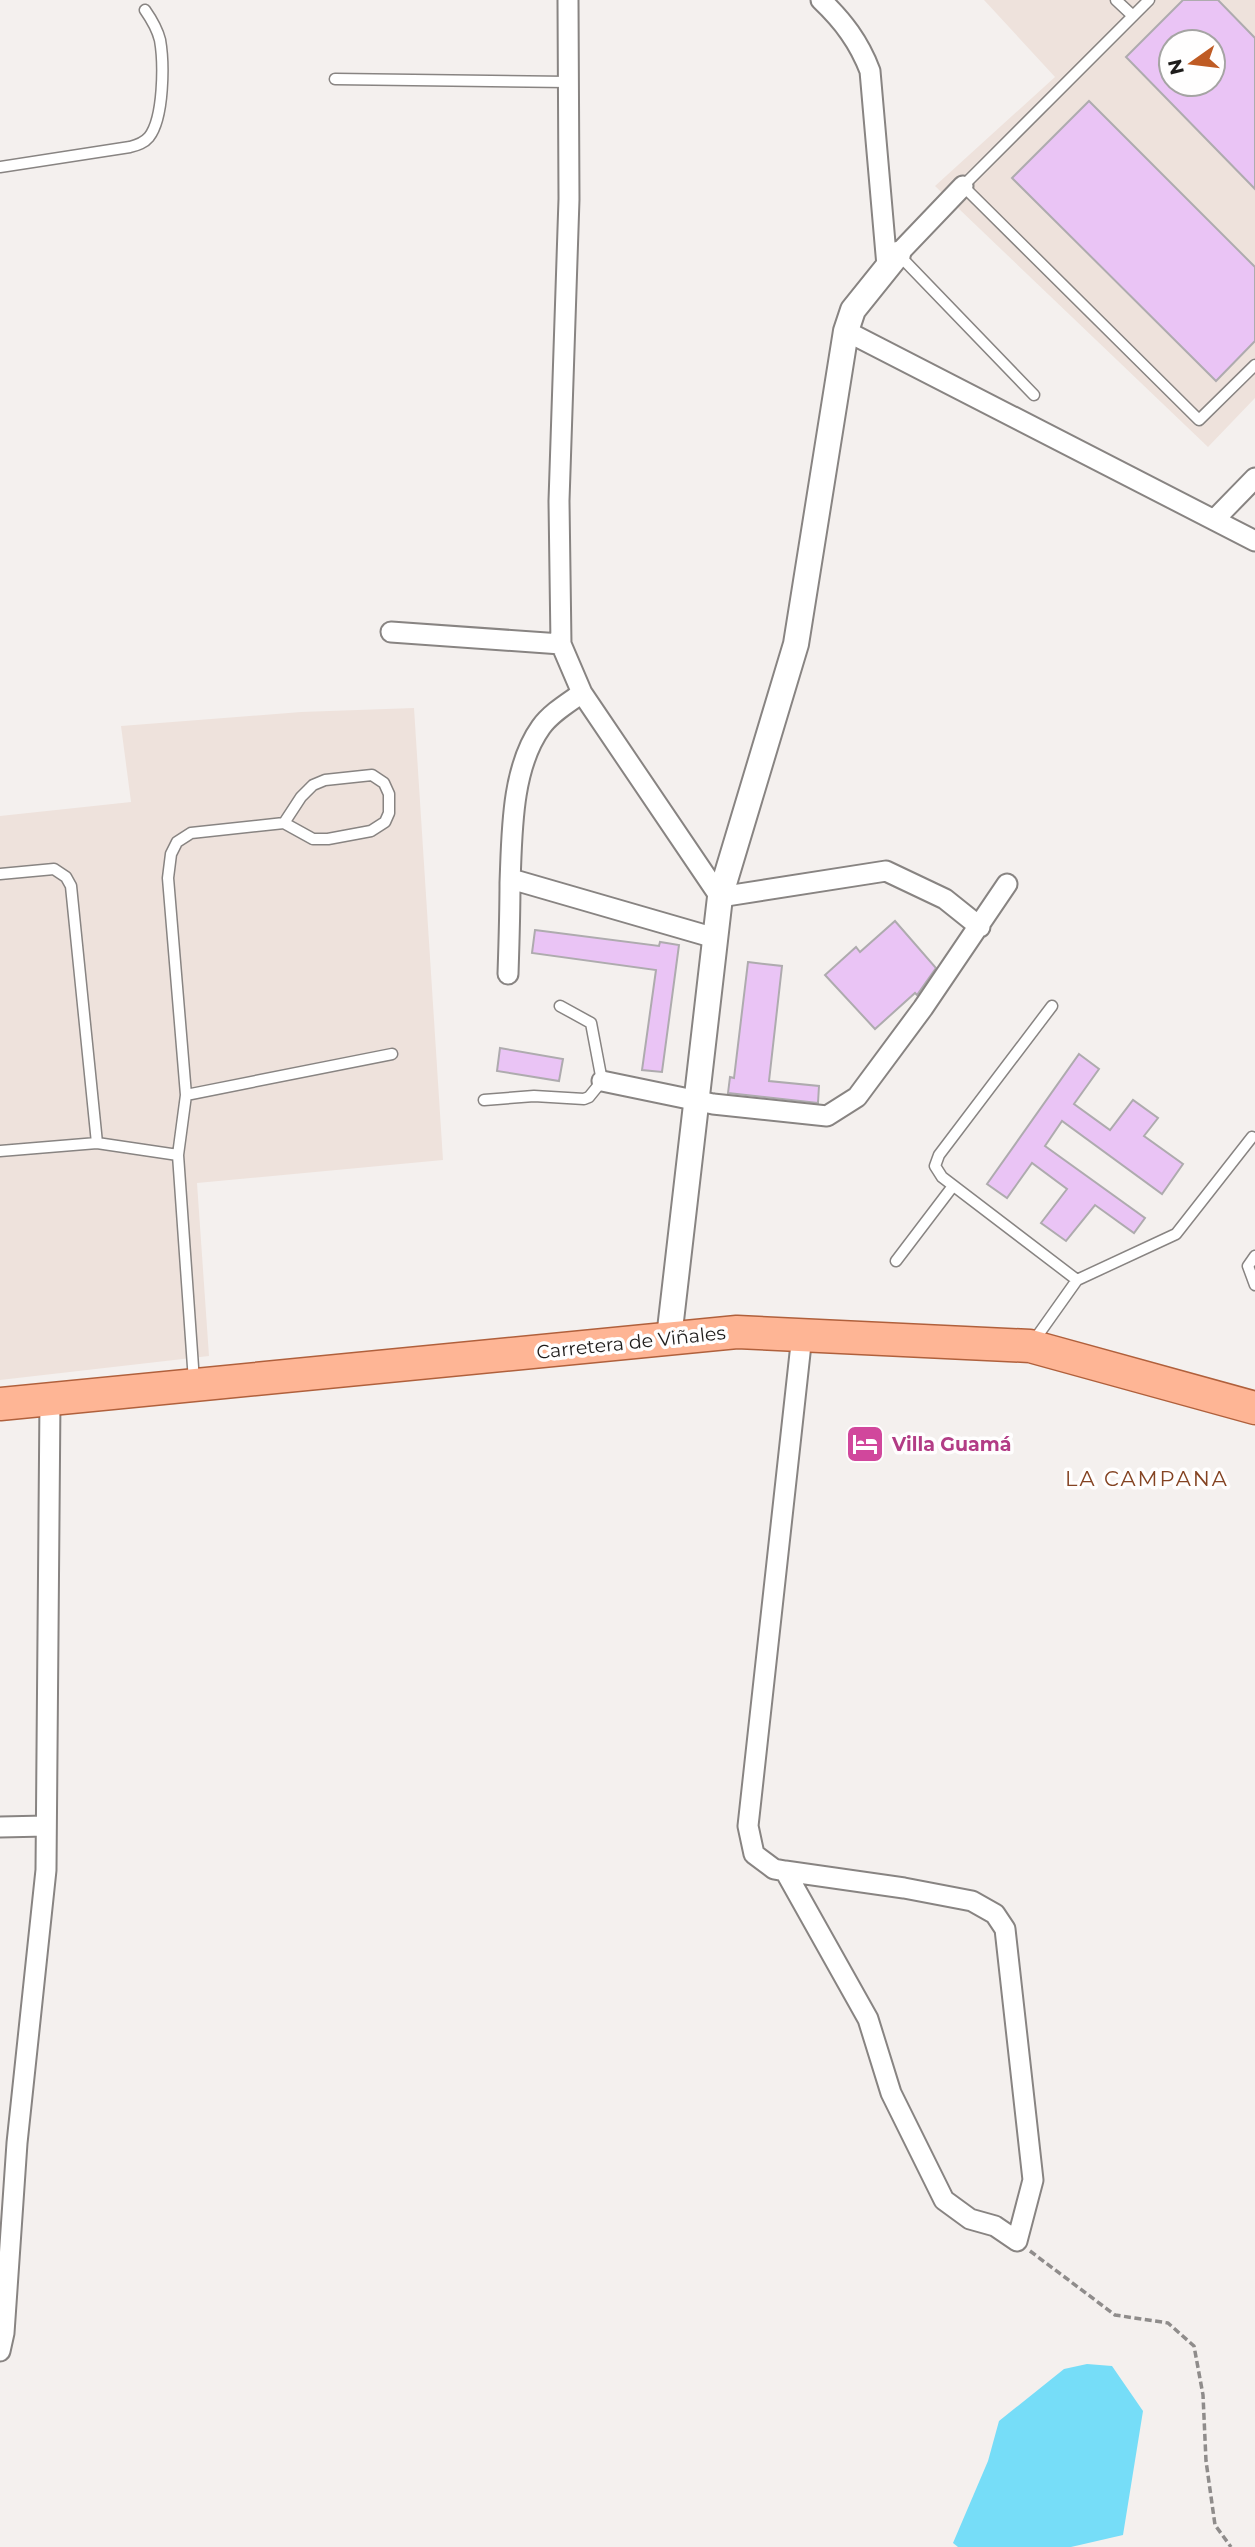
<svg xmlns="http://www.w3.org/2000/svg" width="1255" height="2547" viewBox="0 0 1255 2547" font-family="Montserrat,sans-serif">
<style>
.built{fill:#eee2dc;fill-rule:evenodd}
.water{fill:#76ddf8}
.building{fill:#eac4f5;stroke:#aeabae;stroke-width:2;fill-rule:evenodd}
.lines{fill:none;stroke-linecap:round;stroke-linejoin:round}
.service-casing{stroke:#888482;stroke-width:13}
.minor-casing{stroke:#888482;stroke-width:23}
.tertiary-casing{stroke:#888482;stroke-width:28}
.primary-casing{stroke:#b0603c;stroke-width:35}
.path{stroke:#8f8c8b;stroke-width:3.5;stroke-dasharray:7 3.5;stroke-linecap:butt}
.service{stroke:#fff;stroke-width:10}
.minor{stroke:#fff;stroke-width:19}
.tertiary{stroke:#fff;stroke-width:24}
.primary{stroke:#feb595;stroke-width:32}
.labels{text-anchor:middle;stroke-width:7;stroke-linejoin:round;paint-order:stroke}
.street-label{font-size:19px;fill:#1e1c1b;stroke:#fffefe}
.hotel-label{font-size:19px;font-weight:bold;fill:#b23c85;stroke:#fffefe;text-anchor:start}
.neighbourhood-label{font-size:21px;letter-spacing:2px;fill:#844322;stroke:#fffefe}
</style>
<rect width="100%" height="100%" fill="#f4f0ee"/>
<path class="built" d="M984,0H1255V398L1208,447L935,186L1055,77ZM1171,42H1213V84H1171Z
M414,708L443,1160L197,1183L209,1356L0,1380V816L131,802L121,726L301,712Z"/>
<path class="water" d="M1087,2364L1112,2366L1143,2411L1123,2535L1071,2547H958L953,2543L988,2461L999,2421L1064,2369Z"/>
<path class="building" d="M1183,0H1218L1255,38V189L1126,57ZM1171,42H1213V84H1171Z
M1089,101L1255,267V341L1216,381L1012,178Z
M895,921L936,968L917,995L915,993L875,1029L825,975L856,947L860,952Z
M535,930L659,946L660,942L679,945L662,1072L642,1070L656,970L532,953Z
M748,962L782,966L769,1081L819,1086L818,1103L728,1093L730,1077L734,1078Z
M500,1048L563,1059L559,1081L497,1071Z
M1079,1054L1099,1069L1074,1104L1110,1130L1133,1100L1158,1118L1144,1136L1183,1164L1162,1194L1062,1121L1045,1146L1145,1218L1134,1233L1095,1205L1066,1241L1041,1223L1067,1189L1032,1163L1007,1198L987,1184Z"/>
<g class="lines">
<defs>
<path id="service" d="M1116,0L1133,16
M1149,0L963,186L1199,420L1255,365
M335,79L568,82
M0,167L130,147C138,145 144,143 149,137C164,118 164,63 160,40C157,28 152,20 145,10
M898,254L1034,395
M0,874L54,869L66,877L71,886L97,1143L178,1155
M186,1095L392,1054
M484,1100L534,1096L584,1099L589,1097L602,1081L591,1023L560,1006
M0,1151L97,1143
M1255,1256L1248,1266L1255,1285
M896,1261L953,1186
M1077,1280L1176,1234L1252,1137
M1033,1342L1077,1280L942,1177L935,1166L939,1155L1052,1006
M194,1381L178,1155L186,1095L168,878L171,854L177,842L191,833L284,823L313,839H328L371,831L385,822L389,813V794L384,783L372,775L325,780L313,785L301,797L284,823"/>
<path id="minor" d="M568,0L569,199L559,501L561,644L582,693L720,897L886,871L945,899L980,927
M821,0C843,21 859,42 870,71L887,266
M898,254L963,186
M846,331L1255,541
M1215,519L1255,478
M391,632L561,644
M511,879L715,938
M508,974C509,944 510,914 510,883C512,834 511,769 541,727C551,713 568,703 582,693
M602,1081L713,1104L827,1116L857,1097L923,1008L1007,884
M0,1827L46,1826
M785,1871L868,2019L891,2093L944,2200L970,2219L995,2226L1017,2241L1033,2180L1005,1929L995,1914L972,1901L904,1888L785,1871L774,1869L754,1854L748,1826L802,1335
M0,2351L4,2333L17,2143L46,1870L50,1399"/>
<path id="tertiary" d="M669,1338L720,897L796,644L846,331L853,310L898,254"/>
<path id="primary" d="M0,1404L737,1332L1030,1346L1255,1408"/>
</defs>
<use href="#service" class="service-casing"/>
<use href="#minor" class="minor-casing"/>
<use href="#tertiary" class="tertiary-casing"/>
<use href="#primary" class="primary-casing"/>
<path class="path" d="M1030,2251L1115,2315L1168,2323L1194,2346L1203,2395L1206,2461L1215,2525L1231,2547"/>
<use href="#service" class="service"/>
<use href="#minor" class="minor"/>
<use href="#tertiary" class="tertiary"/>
<use href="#primary" class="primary"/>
</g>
<defs>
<symbol id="hotel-square" viewBox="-11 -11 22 22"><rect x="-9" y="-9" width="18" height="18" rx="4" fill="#d1479c" stroke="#fffefe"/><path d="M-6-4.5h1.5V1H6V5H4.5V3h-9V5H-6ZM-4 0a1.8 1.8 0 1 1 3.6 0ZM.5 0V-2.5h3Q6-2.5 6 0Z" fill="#fff"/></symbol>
</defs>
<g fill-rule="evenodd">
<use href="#hotel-square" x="843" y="1422" width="44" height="44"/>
</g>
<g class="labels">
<g class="street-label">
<text transform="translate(631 1342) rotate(-6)" y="7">Carretera de Viñales</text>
</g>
<g class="hotel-label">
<text x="892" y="1451">Villa Guamá</text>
</g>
<g class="neighbourhood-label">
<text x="1147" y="1486">LA CAMPANA</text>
</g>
</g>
<g transform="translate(1192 63) rotate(256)"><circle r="33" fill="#fffefe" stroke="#a5a4a3" stroke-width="2"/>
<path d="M0-5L12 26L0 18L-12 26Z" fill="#bf5b24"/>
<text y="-10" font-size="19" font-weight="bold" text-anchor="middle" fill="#1e1c1b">N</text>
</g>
</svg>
